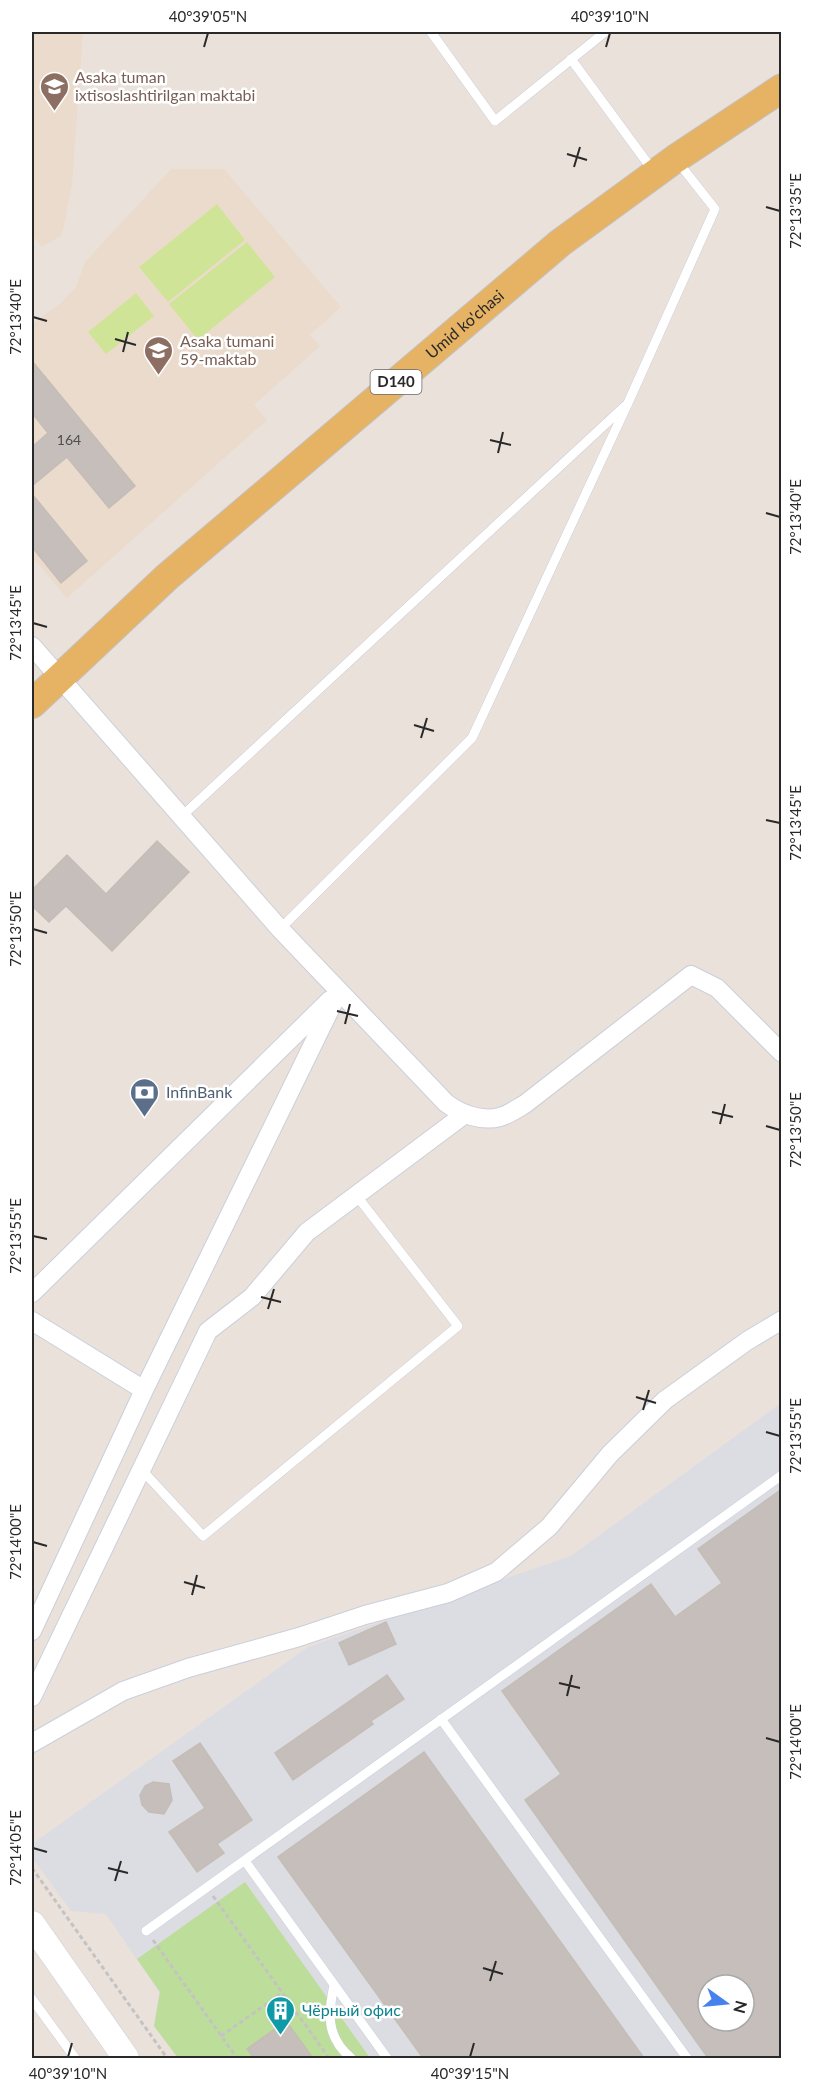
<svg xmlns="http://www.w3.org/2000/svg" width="813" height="2090" viewBox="0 0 813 2090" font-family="Lato,sans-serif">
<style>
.industrial{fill:#dcdce3;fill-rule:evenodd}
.education{fill:#ebdbcc}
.green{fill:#bddd9b}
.pitch{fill:#d0e498}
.building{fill:#c5bebb;stroke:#c5bdb5;stroke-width:1.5;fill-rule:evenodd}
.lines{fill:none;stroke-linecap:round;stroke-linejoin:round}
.lane-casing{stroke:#cacfda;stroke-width:10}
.street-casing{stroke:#cacfda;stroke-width:20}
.secondary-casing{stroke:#cacfda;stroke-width:27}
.primary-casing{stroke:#c3c3c3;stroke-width:30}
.path{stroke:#c3c3c3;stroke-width:3;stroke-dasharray:4.5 3;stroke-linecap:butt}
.lane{stroke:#fff;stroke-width:9}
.street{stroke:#fff;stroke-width:18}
.secondary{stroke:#fff;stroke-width:26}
.primary{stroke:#e6b264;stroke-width:28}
.ticks{fill:none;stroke:#292929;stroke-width:2}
.labels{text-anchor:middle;stroke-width:5;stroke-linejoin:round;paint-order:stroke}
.number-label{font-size:14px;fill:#504e4e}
.shield{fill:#fff;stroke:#696969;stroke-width:1.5}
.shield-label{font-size:15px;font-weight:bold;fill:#292929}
.education-label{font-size:16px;fill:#785e54;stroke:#fff;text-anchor:start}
.street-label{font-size:16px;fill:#292929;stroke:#fff}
.service-label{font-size:16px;fill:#4e5e75;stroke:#fff;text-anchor:start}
.culture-label{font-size:16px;fill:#0d838f;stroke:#fff;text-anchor:start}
.neatline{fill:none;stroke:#292929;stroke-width:2}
.ticks-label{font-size:15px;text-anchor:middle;fill:#292929}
</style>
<rect width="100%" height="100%" fill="#eae1db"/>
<path class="industrial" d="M781,1403V2058H178L154,2026L159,1992L106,1914L71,1911L32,1857V1844L308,1647L571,1556ZM708,1985H744V2021H708Z"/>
<path class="education" d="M32,32H83L72,185L62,235L42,247L32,235Z
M171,169H224L341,307L310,335L320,346L254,405L267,420L67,598L32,557V324L61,303L76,287L85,262Z"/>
<path class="green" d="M245,1882L370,2058H178L154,2026L160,1992L137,1959Z"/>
<path class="pitch" d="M217,204L245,240L168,302L139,267Z
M247,242L275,277L198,340L169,304Z
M136,293L154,316L106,354L88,332Z"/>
<path class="building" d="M32,361L135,486L109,508L67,457L32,486V447L48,433L32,413Z
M32,494L87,561L61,583L32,547Z
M157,841L189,872L112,951L66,906L49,922L32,906V890L67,855L106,894Z
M782,1489V2058H708L525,1800L561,1774L502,1691L651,1584L675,1617L722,1583L698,1549ZM708,1985H744V2021H708Z
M386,1622L396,1644L349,1665L339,1643Z
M387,1675L404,1699L371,1721L373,1724L293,1780L275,1753Z
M200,1743L252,1820L217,1844L224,1853L197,1872L169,1832L205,1808L173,1761Z
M424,1752L644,2058H423L278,1857Z
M153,1782L169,1784L172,1800L164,1814L149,1812L142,1805L140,1795L145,1786Z
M286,2021L313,2058H254L247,2049Z"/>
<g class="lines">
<defs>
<path id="lane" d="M431,32L495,121L605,32
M571,59L654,172
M182,816L625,406
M280,929L472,738L628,403L715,209L678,162
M141,1469L203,1536L458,1326L356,1195
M441,1719L687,2058
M245,1861L387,2058
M146,1931L782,1475
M334,1985C328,2014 326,2037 351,2058
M32,1999L75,2058"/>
<path id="street" d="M32,646L280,929L446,1103C461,1114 481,1122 500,1117C508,1115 518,1108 525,1104L691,975L717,988L782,1053
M32,1293L330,1000
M32,1321L144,1390
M32,1631L144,1390L339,991
M32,1697L208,1331L252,1297L307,1232L465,1114
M32,1743L123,1691L188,1668L299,1637L365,1615L448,1593L496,1572L549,1527L610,1454L665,1400L747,1341L782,1320"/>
<path id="secondary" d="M32,1924L126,2058"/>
<g id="primary">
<path id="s1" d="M32,704L167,577L560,243L675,159L782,88"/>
</g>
</defs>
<use href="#lane" class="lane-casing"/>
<use href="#street" class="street-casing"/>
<use href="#secondary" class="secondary-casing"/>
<use href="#primary" class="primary-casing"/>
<path class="path" d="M32,1868L167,2058
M213,1896L329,2058
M153,1940L237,2058
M221,2036L282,1993"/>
<use href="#lane" class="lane"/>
<use href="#street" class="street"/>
<use href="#secondary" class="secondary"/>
<use href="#primary" class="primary"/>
</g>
<path class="ticks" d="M204,47L208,33M606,47L610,33M567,154L587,160M574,167L580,147M766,207L780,211M33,317L47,321M115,339L136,345M123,352L128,332M490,440L511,445M498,453L503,432M766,513L780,517M33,623L47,627M414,725L434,731M421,738L427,718M766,820L780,823M33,929L47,933M337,1011L358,1016M345,1024L350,1004M712,1112L733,1117M720,1124L725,1104M766,1126L780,1130M33,1236L47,1239M261,1297L281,1302M268,1309L274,1289M636,1397L656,1403M643,1410L649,1390M766,1432L780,1436M33,1542L47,1546M184,1582L205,1588M192,1595L197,1575M559,1683L580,1688M567,1696L572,1675M766,1738L780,1742M33,1848L47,1852M108,1868L128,1873M115,1881L121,1861M483,1968L503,1974M490,1981L496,1961M68,2057L72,2043M470,2057L474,2043"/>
<defs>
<symbol id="university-pin" viewBox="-11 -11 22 30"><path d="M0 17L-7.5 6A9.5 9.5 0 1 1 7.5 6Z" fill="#8d6e63" stroke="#fff"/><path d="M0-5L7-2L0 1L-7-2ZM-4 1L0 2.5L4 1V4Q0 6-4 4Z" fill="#fff"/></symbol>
<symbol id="school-pin" viewBox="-11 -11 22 30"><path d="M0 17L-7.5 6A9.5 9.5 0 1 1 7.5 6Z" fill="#8d6e63" stroke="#fff"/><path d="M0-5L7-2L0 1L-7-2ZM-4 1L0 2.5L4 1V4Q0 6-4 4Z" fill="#fff"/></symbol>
<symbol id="bank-pin" viewBox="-11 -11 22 30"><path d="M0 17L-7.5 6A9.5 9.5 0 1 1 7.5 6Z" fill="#5c6f8a" stroke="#fff"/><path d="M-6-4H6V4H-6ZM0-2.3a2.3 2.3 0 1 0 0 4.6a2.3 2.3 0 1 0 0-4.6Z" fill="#fff"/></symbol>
<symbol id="building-pin" viewBox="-11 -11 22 30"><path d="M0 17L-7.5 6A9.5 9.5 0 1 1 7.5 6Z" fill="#0f9aa8" stroke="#fff"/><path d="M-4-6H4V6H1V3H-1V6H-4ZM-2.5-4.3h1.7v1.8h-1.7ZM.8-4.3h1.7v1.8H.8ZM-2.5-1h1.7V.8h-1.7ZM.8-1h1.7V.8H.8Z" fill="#fff"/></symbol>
</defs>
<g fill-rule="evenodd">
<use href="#university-pin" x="38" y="70" width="33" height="45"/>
<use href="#school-pin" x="142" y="334" width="33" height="45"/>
<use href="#bank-pin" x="128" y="1076" width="33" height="45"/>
<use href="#building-pin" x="264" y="1994" width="33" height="45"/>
</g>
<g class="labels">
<g class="number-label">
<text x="69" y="445">164</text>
</g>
<rect class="shield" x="370.5" y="370" width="51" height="24" rx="4.5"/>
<g class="shield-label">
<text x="396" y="387">D140</text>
</g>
<g class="education-label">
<text x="75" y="83">Asaka tuman<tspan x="75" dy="18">ixtisoslashtirilgan maktabi</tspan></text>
<text x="180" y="347">Asaka tumani<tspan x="180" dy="18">59-maktab</tspan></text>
</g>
<g class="street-label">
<text dy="6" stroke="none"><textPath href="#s1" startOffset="576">Umid ko'chasi</textPath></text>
</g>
<g class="service-label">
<text x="166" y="1098">InfinBank</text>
</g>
<g class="culture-label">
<text x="302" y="2016">Чёрный офис</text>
</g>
</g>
<rect width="813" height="2090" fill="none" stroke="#ffffff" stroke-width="66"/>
<g transform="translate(726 2003) rotate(105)"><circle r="28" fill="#ffffff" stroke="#a9a9a9" stroke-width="1.5"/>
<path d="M0-4.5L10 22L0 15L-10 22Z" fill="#4681ed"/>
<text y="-9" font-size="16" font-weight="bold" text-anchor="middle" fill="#292929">N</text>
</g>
<rect x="33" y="33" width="747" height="2024" class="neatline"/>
<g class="ticks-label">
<text x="208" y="22">40°39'05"N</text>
<text x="610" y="22">40°39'10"N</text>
<text transform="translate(796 211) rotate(-90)" y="5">72°13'35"E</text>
<text transform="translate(16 317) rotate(-90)" y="5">72°13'40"E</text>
<text transform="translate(796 517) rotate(-90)" y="5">72°13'40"E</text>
<text transform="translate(16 623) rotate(-90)" y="5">72°13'45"E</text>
<text transform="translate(796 823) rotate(-90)" y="5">72°13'45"E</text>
<text transform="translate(16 929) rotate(-90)" y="5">72°13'50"E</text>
<text transform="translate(796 1130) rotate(-90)" y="5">72°13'50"E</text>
<text transform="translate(16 1236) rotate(-90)" y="5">72°13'55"E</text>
<text transform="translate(796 1436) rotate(-90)" y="5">72°13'55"E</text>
<text transform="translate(16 1542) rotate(-90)" y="5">72°14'00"E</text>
<text transform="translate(796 1742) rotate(-90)" y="5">72°14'00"E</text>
<text transform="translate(16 1848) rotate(-90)" y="5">72°14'05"E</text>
<text x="68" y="2079">40°39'10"N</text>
<text x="470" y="2079">40°39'15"N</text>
</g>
</svg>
